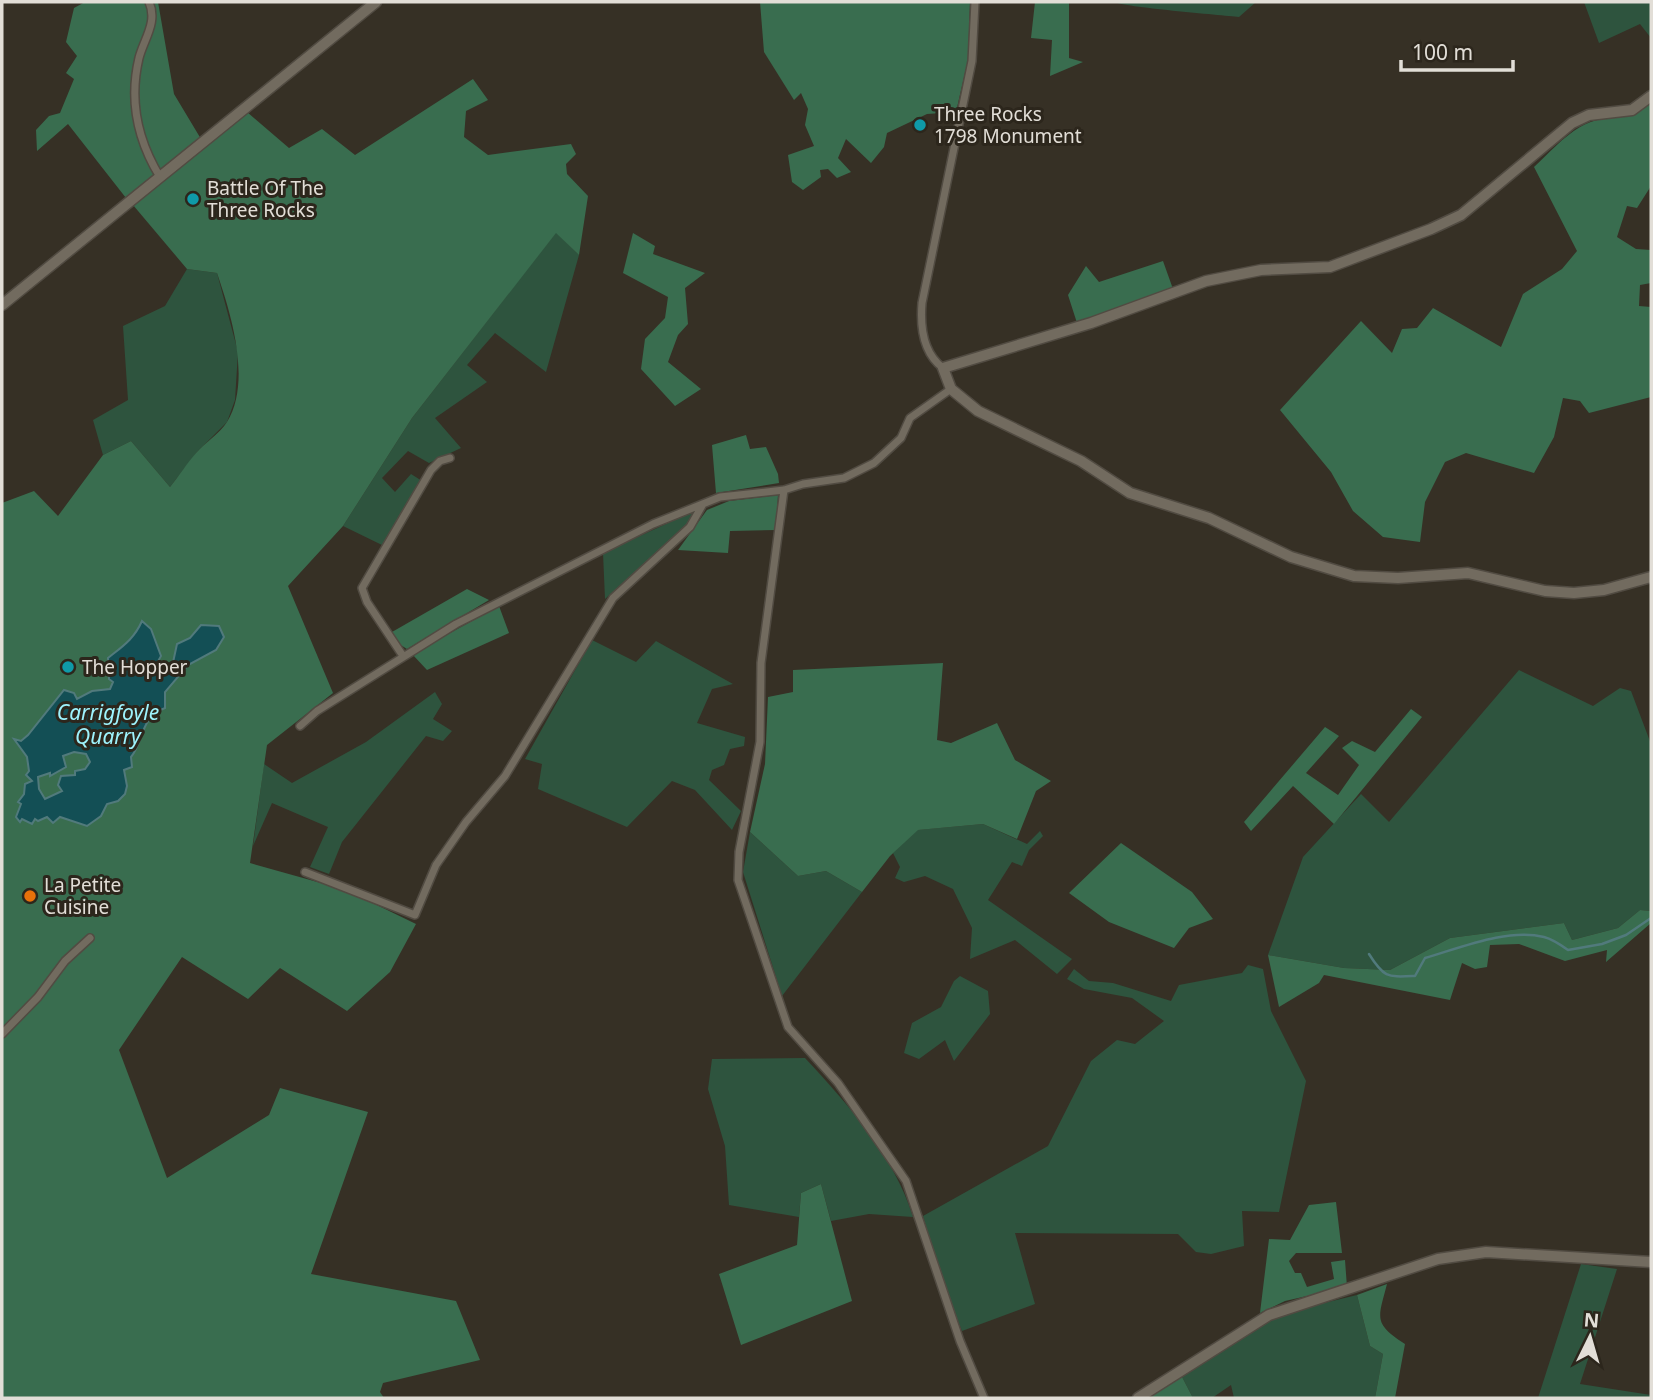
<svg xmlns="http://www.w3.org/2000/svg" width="1653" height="1400" viewBox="0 0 1653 1400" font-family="'Noto Sans',sans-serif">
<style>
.green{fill:#2e543e}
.forest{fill:#396d4f}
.water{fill:#134f55;stroke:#517a7c;stroke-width:2;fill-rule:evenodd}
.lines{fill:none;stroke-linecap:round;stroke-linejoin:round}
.stream{stroke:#517a7c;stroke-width:2.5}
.street-casing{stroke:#514b42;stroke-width:10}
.secondary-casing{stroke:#514b42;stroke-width:13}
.street{stroke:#726b5f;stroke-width:7}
.secondary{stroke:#726b5f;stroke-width:10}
.culture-dot{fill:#0f9aa8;stroke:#2c261c;stroke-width:2.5}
.food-dot{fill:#e8710a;stroke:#2c261c;stroke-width:2.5}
.labels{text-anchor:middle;stroke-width:6;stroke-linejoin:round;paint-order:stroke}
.poi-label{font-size:19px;fill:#e2ded7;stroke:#2c261c;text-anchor:start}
.water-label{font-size:21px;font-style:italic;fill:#9ef3fd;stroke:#2c261c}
</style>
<rect width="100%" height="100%" fill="#363025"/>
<path class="green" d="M1115,2H1256L1239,17C1221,15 1122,7 1115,2Z
M1584,2H1651V38L1640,24L1599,43Z
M556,232L579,255L546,372L495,333L467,365L487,382L435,418L461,448L429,463L408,451L382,478L395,492L411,474L422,481L382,545L343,526L412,418Z
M187,269L217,273L238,352L235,400L227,422L197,452L170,487L131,441L103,455L93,420L128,400L123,326L165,306Z
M694,511L686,526L605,599L603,553Z
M592,640L636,662L656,641L733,684L712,689L697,723L745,737L744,746L730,749L724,765L712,770L709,780L741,811L732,830L695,790L672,781L627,827L538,789L542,764L525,759Z
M1519,670L1593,706L1620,688L1631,691L1651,744V911L1640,910L1618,928L1572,940L1564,923L1450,938L1390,970L1344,968L1268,955L1303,857L1361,794L1389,822Z
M435,692L442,704L433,719L452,731L443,741L426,736L342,842L329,874L310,867L328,827L272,803L253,846L264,764L292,783L366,742Z
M983,824L1027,844L1040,831L1043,836L1029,850L1022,866L1012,862L988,900L1072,959L1057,974L1015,940L970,959L972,928L953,889L925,876L904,882L895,878L900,867L893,853L917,830Z
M750,832L798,876L826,871L862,892L782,996L743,872Z
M1248,965L1263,969L1271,1011L1306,1081L1279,1212L1242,1211L1244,1246L1211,1254L1196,1252L1178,1234L1015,1233L1035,1304L962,1331L943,1285L923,1216L1048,1146L1091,1061L1117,1040L1135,1044L1164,1021L1132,998L1084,989L1067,979L1074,969L1089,981L1113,983L1171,1001L1179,985L1242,973Z
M960,976L988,991L990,1014L954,1061L945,1040L919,1059L904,1053L912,1023L941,1007L954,981Z
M805,1058C847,1103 895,1157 913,1217L869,1214L831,1221L821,1184L801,1193L799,1217L729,1205L725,1146L708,1089L712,1059Z
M1581,1264L1617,1269L1580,1384L1651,1395V1398H1538Z
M1357,1295L1370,1346L1383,1354L1375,1398H1234L1231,1385L1212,1398H1193L1181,1375L1233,1341L1283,1313Z"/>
<path class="forest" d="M85,2H158L174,94L201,139L126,198L68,124L37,151L36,130L49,116L60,113L74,79L66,73L77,56L66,42L74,8Z
M760,2H970L968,60L956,112L927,114L887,133L884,147L871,163L846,139L838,158L851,172L837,178L828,169L820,170L821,177L803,190L792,182L788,155L814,146L805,125L808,109L801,93L794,100L764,52Z
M1035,2H1069V58L1083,62L1050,76L1052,40L1031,38Z
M473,79L488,100L466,111L464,137L488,155L571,144L576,154L566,164L567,174L588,196L579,255L556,233L412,418L343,526L288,586L333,693L267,745L250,863L346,890L416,924L390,972L347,1011L280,968L248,999L182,957L119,1050L167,1178L269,1115L280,1088L368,1112L311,1274L456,1301L480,1360L383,1383L380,1392L384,1398H2V503L34,491L58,516L103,455L131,441L170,487C179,476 187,463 196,453C206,442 220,433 227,422C252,381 231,314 217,273L187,269L133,205L247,112L289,148L322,129L355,155Z
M1651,101V186L1637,208L1627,206L1617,237L1636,249L1651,250V283L1640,285L1639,306L1651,307V397L1589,413L1580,401L1563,398L1554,437L1534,473L1466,453L1445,462L1425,502L1420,542L1383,537L1353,511L1331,472L1280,410L1361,321L1392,353L1402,329L1417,328L1433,308L1501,347L1523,294L1562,269L1577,251L1534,167C1548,154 1563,137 1580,127C1606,112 1624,124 1651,101Z
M633,233L655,246L653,254L705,273L685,288L688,324L678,335L668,362L701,389L675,406L641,369L645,339L665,318L668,297L623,273Z
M1163,261L1173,289L1077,323L1068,295L1086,266L1099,282Z
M746,435L750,449L766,447L778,474L779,483L716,493L712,445Z
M778,495L776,530L730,531L728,553L678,550L707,510L729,501Z
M467,589L489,600L407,649L396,642L392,632Z
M499,606L509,633L427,670L412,654Z
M943,663L937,740L951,743L997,723L1015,760L1051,781L1036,791L1017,839L983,824L918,830L890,856L862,892L826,871L798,876L750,832L765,764L768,697L793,692V670Z
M1411,709L1422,717L1334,824L1293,786L1251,831L1244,822L1325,727L1339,736L1306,773L1338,795L1359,765L1342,748L1352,741L1375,752Z
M1121,843L1192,892L1213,919L1189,928L1174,948L1109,922L1069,893Z
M1640,910L1651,911V923L1606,962L1607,950L1565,961L1519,944L1490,945L1487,967L1475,969L1462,963L1450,1000L1324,975L1319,983L1279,1007L1268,955L1344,968L1390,970L1450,938L1564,923L1572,940L1618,928Z
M821,1184L852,1301L741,1345L719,1274L797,1245L801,1193Z
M1336,1202L1342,1253H1296L1289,1261L1295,1273H1301L1307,1287L1334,1279L1331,1262L1345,1260L1347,1287L1285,1301L1260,1313L1269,1239L1290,1240L1309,1205Z
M1387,1284C1378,1319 1373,1323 1405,1344L1395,1398H1375L1383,1354L1370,1346L1357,1295Z
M1181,1375L1193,1398H1151L1150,1396Z"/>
<path class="water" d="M142,621L151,629L161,656L156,665L163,671L172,667L177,644L190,638L201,625L219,626L224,637L216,650L188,665L165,692V708C140,717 144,741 131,757L132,767L124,770L127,786L125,794L118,801L107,804L101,816L87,826L60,817L53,823L47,817L38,821L35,819L32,824L22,819L20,822L16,817L21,804L18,802L24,794L25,784L32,781L26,775L29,771L27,757L14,739L21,741L28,735L64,690L74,693L77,699L92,691L110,689L113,682L109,679L108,658C123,646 134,639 142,621ZM74,752L86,754L90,762L85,769L75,771V775L61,776L58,785L62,791L45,799L39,789L38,777L50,773V776L66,767L63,756Z"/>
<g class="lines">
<path class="stream" d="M1369,954C1384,978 1387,977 1415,976L1425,958C1460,948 1507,928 1544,937C1552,939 1561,945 1568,950L1602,944L1626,935L1651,918"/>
<defs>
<path id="street" d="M149,2C158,22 144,39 139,58C129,100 138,141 160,177
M943,368C923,353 920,327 922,303L972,61L975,2
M784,490L761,663L760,742L739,852L738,880L788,1027L838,1083L906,1181L960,1341L984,1398
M403,656L367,602L362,588L431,470L440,461L450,458
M300,726L317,711L456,624L653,524L720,497L784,490L803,484L844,478L874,463L901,438L910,418L951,389
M305,872L415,915L436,865L466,822L505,776L613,598L690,527L703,504
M2,1034L38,997L65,961L90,938"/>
<path id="secondary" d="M1651,96L1632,110L1589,115L1572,123L1461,215L1431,229L1330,267L1261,270L1206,281L1091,323L943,368L951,389L978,411L1081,461L1130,493L1209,518L1291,557L1354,576L1398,578L1468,573L1545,591L1574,593L1604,590L1651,577
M2,305L376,2
M1138,1398L1269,1315L1438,1259L1486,1252L1651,1262"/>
</defs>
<use href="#street" class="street-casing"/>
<use href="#secondary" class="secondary-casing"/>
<use href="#street" class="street"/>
<use href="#secondary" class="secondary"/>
</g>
<g class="culture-dot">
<circle cx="920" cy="125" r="7"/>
<circle cx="193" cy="199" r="7"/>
<circle cx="68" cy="667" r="7"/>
</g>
<circle class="food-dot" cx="30" cy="896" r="7"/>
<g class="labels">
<g class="poi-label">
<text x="934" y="121">Three Rocks<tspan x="934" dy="22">1798 Monument</tspan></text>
<text x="207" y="195">Battle Of The<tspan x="207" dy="22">Three Rocks</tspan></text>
<text x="82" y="674">The Hopper</text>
<text x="44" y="892">La Petite<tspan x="44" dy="22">Cuisine</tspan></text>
</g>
<g class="water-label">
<text x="108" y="720">Carrigfoyle<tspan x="108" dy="24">Quarry</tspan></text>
</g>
</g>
<rect width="1653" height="1400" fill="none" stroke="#e2ded7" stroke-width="7"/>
<g transform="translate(1590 1337) rotate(5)" stroke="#2c261c" stroke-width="5" paint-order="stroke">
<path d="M0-5L12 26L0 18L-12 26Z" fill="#e2ded7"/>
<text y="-10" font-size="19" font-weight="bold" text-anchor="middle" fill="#e2ded7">N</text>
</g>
<path d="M1401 60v10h112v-10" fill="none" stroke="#e2ded7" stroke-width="3.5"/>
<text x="1412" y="60" font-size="21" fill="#e2ded7" stroke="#2c261c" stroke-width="5" paint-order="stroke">100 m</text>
</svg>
